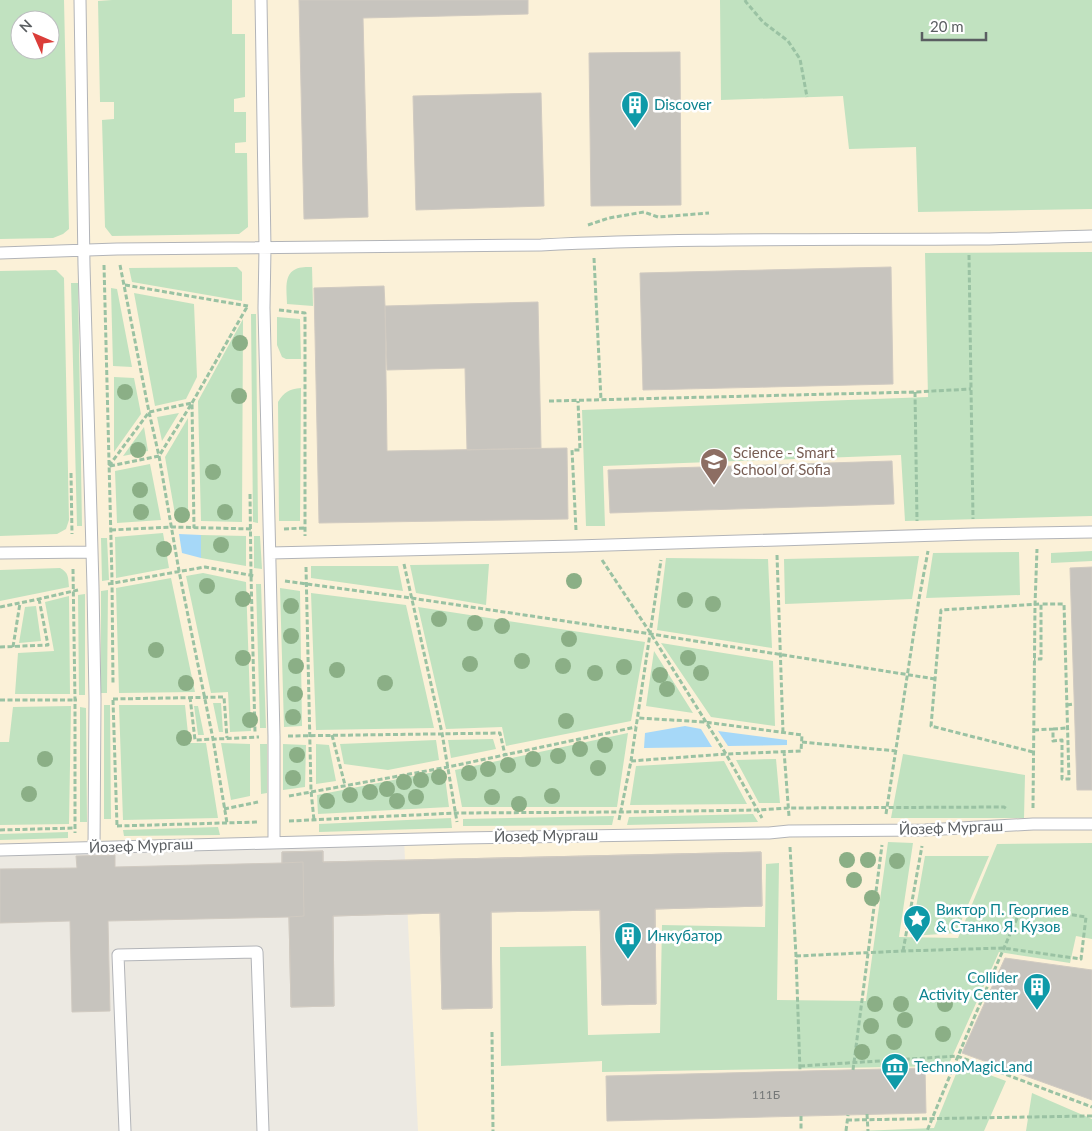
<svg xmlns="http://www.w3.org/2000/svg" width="1092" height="1131" viewBox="0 0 1092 1131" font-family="Lato,sans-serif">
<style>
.commercial{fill:#fbf1d8;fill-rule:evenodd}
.green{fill:#c1e2c0;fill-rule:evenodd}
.water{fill:#a6d8f8}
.building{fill:#c7c4be;stroke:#d0cac1}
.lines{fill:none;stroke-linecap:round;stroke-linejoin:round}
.service-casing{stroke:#b2b4b8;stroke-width:13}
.path{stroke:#9ac2a3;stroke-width:3;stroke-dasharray:5 2.5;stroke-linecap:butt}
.service{stroke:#fff;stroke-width:11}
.path-bridge{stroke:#9ac2a3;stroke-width:3;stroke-dasharray:5 2.5;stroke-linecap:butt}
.tree{fill:#8baf86}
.labels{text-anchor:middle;stroke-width:5;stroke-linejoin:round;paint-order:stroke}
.number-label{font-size:12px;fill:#757878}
.culture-label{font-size:15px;fill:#0d838f;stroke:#fff;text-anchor:start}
.education-label{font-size:15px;fill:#785e54;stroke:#fff;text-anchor:start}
.street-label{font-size:15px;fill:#5a5e61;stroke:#fff}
</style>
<rect width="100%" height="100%" fill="#ece9e2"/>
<path class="commercial" d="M0,0H1092V1131H418L404,839L0,850ZM20,20H50V50H20Z"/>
<path class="green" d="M0,0H64L69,229L63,234L53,238L0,239ZM20,20H50V50H20Z
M112,0H232V34H245V97L234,99V112H246V142L235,143V153H247L248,227L239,234L112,236L105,227L102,120L114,119V102H100L98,1Z
M720,0H1092V209L918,212L916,147L849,149L843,96L721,100Z
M1092,252V516L905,521L901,455L603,466L605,526H586L582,410L928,397L925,253Z
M237,267L242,272V301L132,282L129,268Z
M312,267L313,306L287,304C287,293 283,274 296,269C300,267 307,267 312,267Z
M56,270L64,278L69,520L66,529L57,534L0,536V271Z
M71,283H78L82,526H77Z
M111,288L117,289L132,367L113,366Z
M134,293L194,304L197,377L186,399L155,406Z
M251,314H256L258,523L253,522Z
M277,317L300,319L301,359H286L282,357L277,345Z
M243,319L242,522L201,521L198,401Z
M114,377L134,378L141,414L114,452Z
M301,388L300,521H279L278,402C284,392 289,389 301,388Z
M179,413L162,441L157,417Z
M188,418V520H176L165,457Z
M144,427L148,451L123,456Z
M150,464L161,520L117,523L115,471Z
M163,533L169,568L116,578L115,537Z
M201,535L246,536V566L201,558Z
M254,536H260L262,569L254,568Z
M101,538H107L109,580L102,581Z
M1092,551V561L1051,563V553Z
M1019,552L1020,595L926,598L933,553Z
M919,556L912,599L785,604L784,559Z
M666,558L768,559L772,648L657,630Z
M489,564L486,605L416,593L410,565Z
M311,566H398L403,591L311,578Z
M60,568C69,573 68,577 69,587L0,601V570Z
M203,573L246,582L251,731L230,732L228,692L211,693L186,576Z
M171,578L195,692L119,693L116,588Z
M256,584H261L266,728H260Z
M280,588L300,591L302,726L284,727Z
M108,590L107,693H101V591Z
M311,593L406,605L434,728L316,730Z
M85,594V695H79L78,595Z
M69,596L70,694H15L18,653L54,651L45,602Z
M36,606L41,641L19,643L25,607Z
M418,607L645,642L631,721L506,746L502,727L446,729Z
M661,643L773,661L775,726L711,717Z
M654,651L693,713L646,706Z
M213,703H221L223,732H219Z
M104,705H110L111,819H104Z
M119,705H185L189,743H206L218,818L123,820Z
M71,706L69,824L0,825V742H9L13,707Z
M194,706H198L204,735H198Z
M80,707L86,708L87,822H80Z
M628,733L617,807H462L455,770Z
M493,739L496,749L451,758L448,740Z
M436,740L439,760L388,770L344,764L340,744Z
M221,743L250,744V796L231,800Z
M260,744H267V793L261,794Z
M283,744L306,745L305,787L283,790Z
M316,744L329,745L336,781L316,784Z
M903,754L1025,775L1024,818H891Z
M776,759L780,803H759L736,760Z
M724,761L747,804L630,805L636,766Z
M444,770L449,807L318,814L317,795Z
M753,814L758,822L627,825L629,817Z
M614,816L612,825L463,826V819Z
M451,818L452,828L319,832V824Z
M218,827L220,835L124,836L123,830Z
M68,832V838L0,840V834Z
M888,842L913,843L899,937L958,938L997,844L1092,843V939L1076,936L1070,963L999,952L948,1066L602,1072V1061L501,1066L500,947L586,946L588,1035L660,1033L662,925L765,927L766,864L779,863L777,1000L866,1001Z
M925,856H989L956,933L911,936Z
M960,1064L1006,1081L984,1131H859L934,1128Z
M1032,1093L1092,1119V1131H1026Z"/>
<path class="water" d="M179,534L201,535V558L182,553Z
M685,726L701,729L712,747L644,748L645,733Z
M718,731L787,740V745L728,746Z"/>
<path class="building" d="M299,0H528V14L363,18L368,217L304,219Z
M680,52L681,205L591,206L589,53Z
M541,93L544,206L416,210L413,96Z
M891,267L893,384L643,390L640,273Z
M384,286L385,306L387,451L567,448L568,519L319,523L314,288Z
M538,302L541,448L467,450L465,368L387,370L385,306Z
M892,461L894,504L610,513L608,470Z
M1092,567V790H1077L1070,568Z
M323,851V862L761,852L762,906L655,909L656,1004L602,1005L600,910L491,912L492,1008L442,1009L440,913L333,916L334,1006L291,1007L289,917L108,921L110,1011L72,1012L70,921L0,923V869L77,868L76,856L115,855V867L282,863V852Z
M323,851V862L761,852L762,906L655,909L656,1004L602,1005L600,910L491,912L492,1008L442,1009L440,913L333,916L334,1006L291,1007L289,917L304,916L303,862L282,863V852Z
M1005,958L1092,970V1100L962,1053Z
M925,1068L926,1113L607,1121L606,1076Z"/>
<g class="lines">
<defs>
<path id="service" d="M80,0L84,265L93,587L95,699L94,848
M261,0L265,248L264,308L274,736V842
M0,253L117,249L541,245C683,238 825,240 967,239C1008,239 1050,237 1092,236
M0,553L92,552
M270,553L576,546L973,534L1092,532
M0,850L460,838L769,833L789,831L925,830L1033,824H1092
M125,1131L118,955L257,952L263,1131"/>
</defs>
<use href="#service" class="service-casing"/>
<path class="path" d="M745,0L746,2L763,22L788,41L800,59L807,97
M588,225L609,218L644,212L658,217L709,213
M969,255L973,519
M594,258L601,400
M104,265L112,579L113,684
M120,265L149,412L159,456L179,571L213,739L227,823
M125,285L248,306
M279,310L305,313V536
M915,392L917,521
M549,401L915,392L971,389
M109,466L149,412L192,403L194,528
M110,466L159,456L192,403L247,307
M71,473L72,534
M250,494L251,575L255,732
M284,529L304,528
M111,530L171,527L252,529
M576,530L572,450H580L578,401
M777,555L783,732
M602,560L651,634L726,754L762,818
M404,564L442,733L457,822
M306,567L311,791L314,820
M73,569L75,700V833
M285,581L411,598L651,634L935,679
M108,584L205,567L255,576
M0,607L39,599L78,590
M0,647L48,645L39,599
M13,647L20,603
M190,697L195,740L259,737
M113,699L224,697L227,738
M0,700H77
M113,700L117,826
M1067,705L1074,704
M1053,729L1067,728
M1034,730L1053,729V741L1062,740V779H1069L1064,604H1041
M332,735L345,785
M288,736L500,733L505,755
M802,742L896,751
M784,751L789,816
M1033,752L931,726L941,610L1041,604V659H1034
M631,761L726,754L801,751L802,735L705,722L638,718
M289,796L448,767L636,727
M1033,808L1035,605L1037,549
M224,809L258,802
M886,814L919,599L928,551
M619,820L631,761L661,560
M289,821L456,813L621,812L759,810L788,808L1004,807L1007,809
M117,826L258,822
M0,830L75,828
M790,847L796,956L800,1071
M903,951L922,846
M796,956L903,951L1003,948L1081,959L1086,917L1022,907C989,981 958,1056 927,1131
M492,1032L493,1131
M800,1066L957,1056L1092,1107
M853,1070L882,845
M801,1116V1131
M847,1120L1092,1116
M846,1131L848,1115"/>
<use href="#service" class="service"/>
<path class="path-bridge" d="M867,1114L868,1131"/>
</g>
<g class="tree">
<circle cx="240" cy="343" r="8"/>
<circle cx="125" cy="392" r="8"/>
<circle cx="239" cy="396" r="8"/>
<circle cx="138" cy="450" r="8"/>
<circle cx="213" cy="472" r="8"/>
<circle cx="140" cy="490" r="8"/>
<circle cx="141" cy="512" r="8"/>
<circle cx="225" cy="512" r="8"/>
<circle cx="182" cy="515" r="8"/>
<circle cx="221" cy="545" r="8"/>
<circle cx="164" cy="549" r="8"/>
<circle cx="574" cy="581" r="8"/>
<circle cx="207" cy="586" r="8"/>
<circle cx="243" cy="599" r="8"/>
<circle cx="685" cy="600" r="8"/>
<circle cx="713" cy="604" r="8"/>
<circle cx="291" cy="606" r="8"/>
<circle cx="439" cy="619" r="8"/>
<circle cx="475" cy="623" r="8"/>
<circle cx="502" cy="626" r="8"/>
<circle cx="291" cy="636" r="8"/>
<circle cx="569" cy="639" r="8"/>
<circle cx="156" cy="650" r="8"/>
<circle cx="243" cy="658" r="8"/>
<circle cx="688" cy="658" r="8"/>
<circle cx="522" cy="661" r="8"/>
<circle cx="470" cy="664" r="8"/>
<circle cx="296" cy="666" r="8"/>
<circle cx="563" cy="666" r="8"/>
<circle cx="624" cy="667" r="8"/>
<circle cx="337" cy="670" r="8"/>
<circle cx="595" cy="673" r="8"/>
<circle cx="701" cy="673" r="8"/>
<circle cx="660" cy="675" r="8"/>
<circle cx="186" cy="683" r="8"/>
<circle cx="385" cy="683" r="8"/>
<circle cx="667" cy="689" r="8"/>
<circle cx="295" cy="694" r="8"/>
<circle cx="293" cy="717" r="8"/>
<circle cx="250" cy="720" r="8"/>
<circle cx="566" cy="721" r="8"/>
<circle cx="184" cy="738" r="8"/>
<circle cx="605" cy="745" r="8"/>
<circle cx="580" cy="749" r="8"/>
<circle cx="297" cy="755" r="8"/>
<circle cx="558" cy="756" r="8"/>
<circle cx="45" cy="759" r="8"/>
<circle cx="533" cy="759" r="8"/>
<circle cx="508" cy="765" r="8"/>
<circle cx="598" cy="768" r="8"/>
<circle cx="488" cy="769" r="8"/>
<circle cx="469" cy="773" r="8"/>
<circle cx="439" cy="777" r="8"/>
<circle cx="293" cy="778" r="8"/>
<circle cx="421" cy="780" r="8"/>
<circle cx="404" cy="782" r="8"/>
<circle cx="387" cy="789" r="8"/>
<circle cx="370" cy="792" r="8"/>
<circle cx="29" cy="794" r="8"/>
<circle cx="350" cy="795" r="8"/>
<circle cx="552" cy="796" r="8"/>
<circle cx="416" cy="797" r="8"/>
<circle cx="492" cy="797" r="8"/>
<circle cx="327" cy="801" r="8"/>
<circle cx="397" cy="801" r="8"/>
<circle cx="519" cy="804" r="8"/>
<circle cx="847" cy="860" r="8"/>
<circle cx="868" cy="860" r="8"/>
<circle cx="897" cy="861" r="8"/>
<circle cx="854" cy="880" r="8"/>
<circle cx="872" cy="898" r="8"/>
<circle cx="875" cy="1004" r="8"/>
<circle cx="901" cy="1004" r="8"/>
<circle cx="945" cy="1004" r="8"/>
<circle cx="905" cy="1020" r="8"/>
<circle cx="871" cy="1026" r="8"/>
<circle cx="943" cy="1034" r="8"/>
<circle cx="894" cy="1042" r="8"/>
<circle cx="862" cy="1052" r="8"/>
</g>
<defs>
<symbol id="building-pin" viewBox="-11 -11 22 30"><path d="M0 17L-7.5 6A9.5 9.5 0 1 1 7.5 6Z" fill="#0f9aa8" stroke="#fff"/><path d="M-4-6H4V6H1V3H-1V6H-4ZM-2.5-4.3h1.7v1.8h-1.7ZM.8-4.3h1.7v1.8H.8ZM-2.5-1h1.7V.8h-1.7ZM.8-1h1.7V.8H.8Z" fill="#fff"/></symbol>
<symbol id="school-pin" viewBox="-11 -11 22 30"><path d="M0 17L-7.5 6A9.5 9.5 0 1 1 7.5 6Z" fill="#8d6e63" stroke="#fff"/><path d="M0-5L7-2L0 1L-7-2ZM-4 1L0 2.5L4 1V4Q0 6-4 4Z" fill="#fff"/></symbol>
<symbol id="sight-pin" viewBox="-11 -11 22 30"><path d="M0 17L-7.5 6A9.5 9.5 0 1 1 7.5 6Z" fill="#0f9aa8" stroke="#fff"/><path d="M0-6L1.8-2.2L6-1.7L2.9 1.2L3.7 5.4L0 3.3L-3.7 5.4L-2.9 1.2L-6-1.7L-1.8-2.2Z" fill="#fff"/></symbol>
<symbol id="museum-pin" viewBox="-11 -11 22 30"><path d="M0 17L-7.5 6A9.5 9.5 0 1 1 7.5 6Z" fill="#0f9aa8" stroke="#fff"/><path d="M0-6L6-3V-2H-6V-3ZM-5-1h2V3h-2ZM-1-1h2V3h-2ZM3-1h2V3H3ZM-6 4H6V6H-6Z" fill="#fff"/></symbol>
</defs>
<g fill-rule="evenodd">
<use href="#building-pin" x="619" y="89" width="32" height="43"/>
<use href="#school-pin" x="698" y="446" width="32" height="43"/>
<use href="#sight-pin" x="901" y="903" width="32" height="43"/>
<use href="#building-pin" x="612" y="920" width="32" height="43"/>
<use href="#building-pin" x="1021" y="971" width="32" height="43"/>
<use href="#museum-pin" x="879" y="1051" width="32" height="43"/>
</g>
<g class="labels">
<g class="number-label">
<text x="766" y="1099">111Б</text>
</g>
<g class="culture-label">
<text x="654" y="110">Discover</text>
<text x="936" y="915">Виктор П. Георгиев<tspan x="936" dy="17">&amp; Станко Я. Кузов</tspan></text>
<text x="647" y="941">Инкубатор</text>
<text x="1018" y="983" text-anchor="end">Collider<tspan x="1018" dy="17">Activity Center</tspan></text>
<text x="914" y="1072">TechnoMagicLand</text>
</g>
<g class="education-label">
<text x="733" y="458">Science - Smart<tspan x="733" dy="17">School of Sofia</tspan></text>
</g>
<g class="street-label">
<text transform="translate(951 828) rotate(-2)" y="5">Йозеф Мургаш</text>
<text transform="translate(546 836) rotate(-1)" y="5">Йозеф Мургаш</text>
<text transform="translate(141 846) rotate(-2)" y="5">Йозеф Мургаш</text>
</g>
</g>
<g transform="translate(35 35) rotate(315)"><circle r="24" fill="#ffffff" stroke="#bdbfc0"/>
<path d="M0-4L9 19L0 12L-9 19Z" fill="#db3d39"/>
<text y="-8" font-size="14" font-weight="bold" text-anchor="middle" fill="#5a5e61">N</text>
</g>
<path d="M922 32v8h64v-8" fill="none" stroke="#5a5e61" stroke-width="2.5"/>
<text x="930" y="32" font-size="15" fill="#5a5e61" stroke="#ffffff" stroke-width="4" paint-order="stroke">20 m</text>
</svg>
